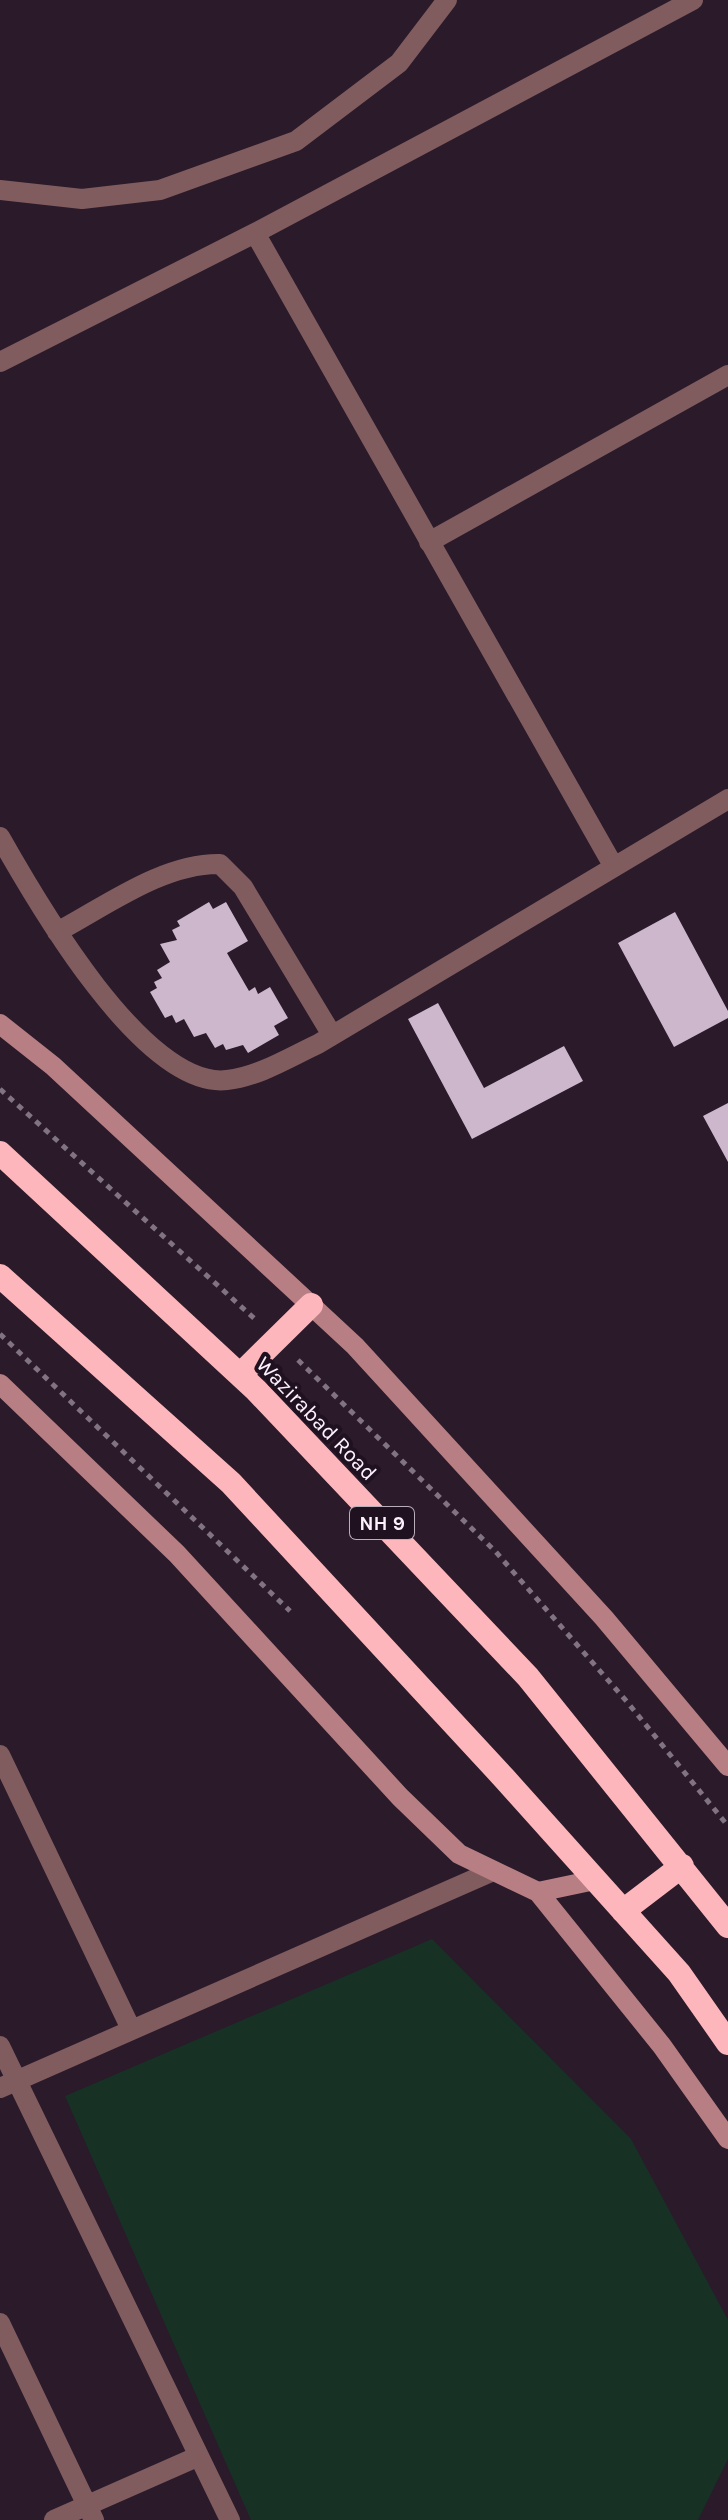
<svg xmlns="http://www.w3.org/2000/svg" width="728" height="2520" viewBox="0 0 728 2520" font-family="Karla,sans-serif">
<style>
.green{fill:#173225}
.building{fill:#ccb7cc}
.lines{fill:none;stroke-linecap:round;stroke-linejoin:round}
.path{stroke:#817381;stroke-width:5;stroke-dasharray:6 6;stroke-linecap:butt}
.lane{stroke:#805c5f;stroke-width:20}
.street{stroke:#805c5f;stroke-width:20}
.secondary{stroke:#b77e83;stroke-width:20}
.highway{stroke:#fdb6bc;stroke-width:24}
.labels{text-anchor:middle;stroke-width:8;stroke-linejoin:round;paint-order:stroke}
.shield{fill:#201120;stroke:#baaeba;stroke-width:2}
.shield-label{font-size:20px;font-weight:bold;fill:#fcf1fc}
.street-label{font-size:22px;fill:#fcf1fc;stroke:#201120}
</style>
<rect width="100%" height="100%" fill="#2a1a2a"/>
<path class="green" d="M432,1939L631,2139L728,2320V2459L698,2520H251L65,2096Z"/>
<path class="building" d="M209,902L213,909L226,902L248,941L227,953L249,991L255,987L258,994L270,987L288,1018L274,1026L279,1035L248,1053L243,1045L226,1050L223,1044L215,1048L206,1033L194,1037L184,1019L176,1023L172,1015L165,1018L150,992L157,988L154,982L162,978L157,970L170,962L160,944L177,940L172,930L180,926L177,921Z
M675,912L728,1011V1018L674,1047L618,943Z
M438,1003L484,1088L564,1046L583,1081L472,1139L408,1019Z
M728,1103V1162L703,1116Z"/>
<g class="lines">
<path class="path" d="M0,1089L256,1320
M0,1334L290,1611
M298,1360L495,1551L628,1703L728,1826"/>
<path class="lane" d="M0,190L82,199L160,190L296,141L399,63L447,0
M255,233L614,867
M0,362L255,233L693,0
M429,542L728,375
M0,837C35,899 144,1090 227,1080C258,1077 290,1057 318,1044L728,799
M57,932C106,906 163,863 220,864L243,887L332,1035"/>
<path class="street" d="M0,1755L131,2029
M0,2046L230,2520
M0,2088L493,1871
M0,2323L94,2520
M54,2520L199,2456"/>
<path class="secondary" d="M0,1024L53,1066L355,1346L604,1618L728,1766
M0,1384L177,1554L400,1797L459,1854L538,1892L595,1880
M538,1892L662,2046L728,2139"/>
<path class="highway" d="M0,1153L256,1390L528,1677L728,1926
M0,1276L231,1483L504,1778L679,1973L728,2043
M240,1375L311,1305
M623,1911L682,1866"/>
</g>
<g class="labels">
<rect class="shield" x="350" y="1507" width="64" height="32" rx="6"/>
<g class="shield-label">
<text x="382" y="1530">NH 9</text>
</g>
<g class="street-label">
<text transform="translate(317 1418) rotate(46)" y="8">Wazirabad Road</text>
</g>
</g>
</svg>
